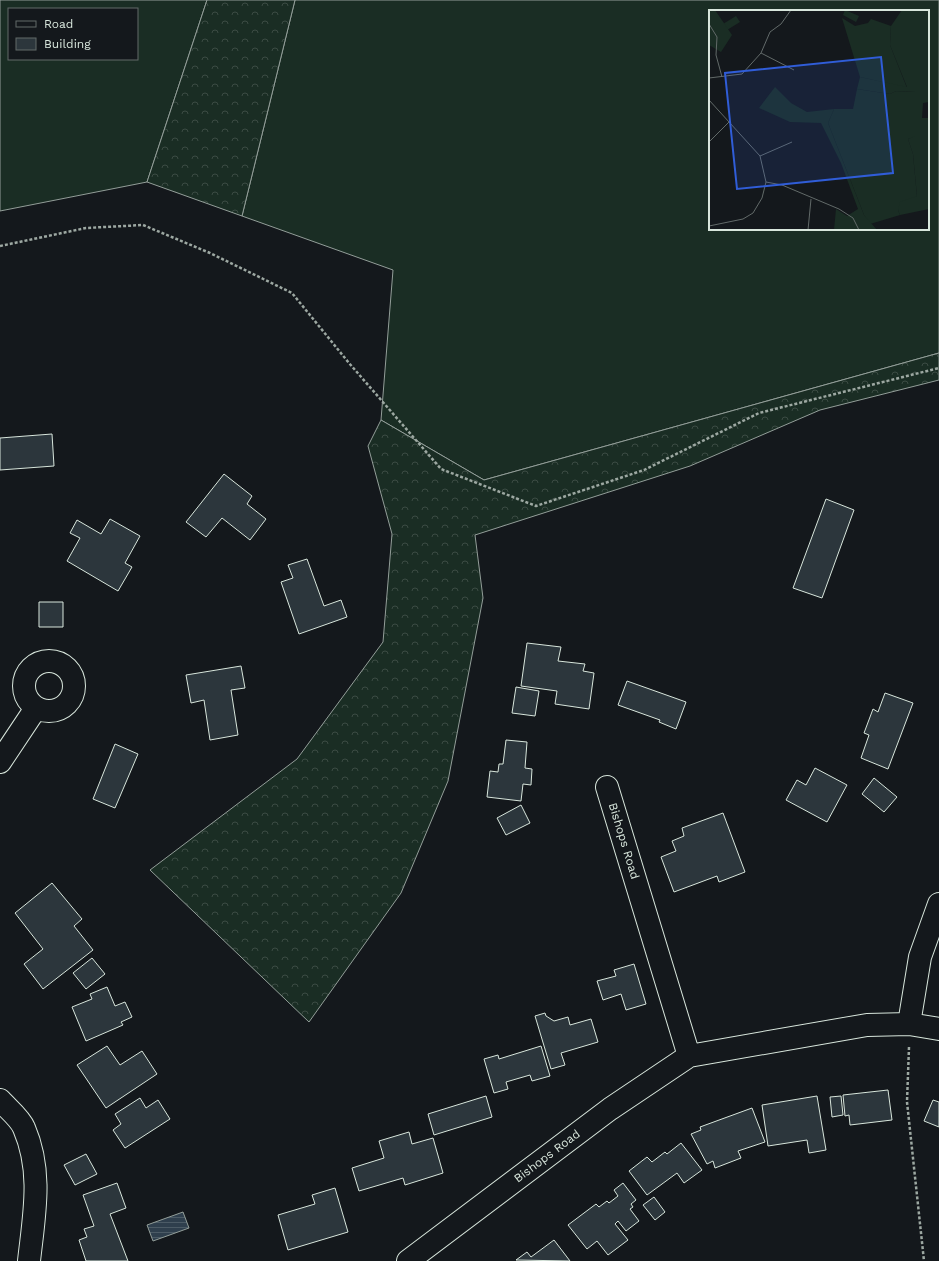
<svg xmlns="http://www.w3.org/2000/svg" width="939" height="1261" viewBox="0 0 939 1261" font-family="'Work Sans',sans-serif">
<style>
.grass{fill:#1a2d24;stroke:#939e99;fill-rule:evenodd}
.forest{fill:url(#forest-crowns);stroke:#939e99}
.water{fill:url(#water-rules);stroke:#939e99}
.building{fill:#2c363c;stroke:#d8e6dc}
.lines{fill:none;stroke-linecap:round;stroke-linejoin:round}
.minor-casing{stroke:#d8e6dc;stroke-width:24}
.path{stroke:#9da8a2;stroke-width:2.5;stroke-dasharray:3 2;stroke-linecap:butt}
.minor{stroke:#14181c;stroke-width:22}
.labels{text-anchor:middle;stroke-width:3;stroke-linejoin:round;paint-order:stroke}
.street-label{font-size:12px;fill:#d8e6dc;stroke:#14181c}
.inset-road{fill:none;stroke:#626a69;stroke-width:1}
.view{fill:#305dd8;fill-opacity:0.15;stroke:#305dd8;stroke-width:2}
.inset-edge{fill:none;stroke:#d8e6dc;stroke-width:2}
</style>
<defs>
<pattern id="forest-crowns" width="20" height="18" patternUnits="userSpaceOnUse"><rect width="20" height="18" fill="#1a2d24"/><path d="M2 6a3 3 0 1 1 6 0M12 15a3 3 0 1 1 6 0" fill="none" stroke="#3b4b43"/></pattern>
<pattern id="water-rules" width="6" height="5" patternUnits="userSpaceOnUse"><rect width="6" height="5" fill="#2f3f4d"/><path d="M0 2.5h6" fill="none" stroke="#4c5b66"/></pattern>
</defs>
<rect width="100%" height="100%" fill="#14181c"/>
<path class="grass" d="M0,0H207L147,182L0,211ZM9,9H137V59H9Z
M295,0H939V353L484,480L381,420L393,270L242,216ZM710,11H928V229H710Z"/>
<path class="forest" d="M207,0H295L242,216L147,182Z
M939,353V380L820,410L690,466L475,535L483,598L448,781L401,893L309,1022L150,870L297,759L383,642L392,534L368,446L381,420L484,480Z"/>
<path class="water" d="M183,1212L189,1228L153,1241L147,1225Z"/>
<path class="building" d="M52,434L54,466L0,470V438Z
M224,474L252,496L247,504L266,519L250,540L222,518L206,537L186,522Z
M826,499L854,510L822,598L793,588Z
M110,519L140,536L125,563L132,567L118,591L67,561L80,538L70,533L77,520L101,534Z
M307,559L324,606L341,600L347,617L299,634L281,582L293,578L288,565Z
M39,602H63V627H39Z
M527,643L561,647L558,661L585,664L583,671L594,673L589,709L555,704L557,691L521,686Z
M241,666L245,688L231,690L238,735L210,740L204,700L191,703L186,675Z
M627,681L686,702L676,729L659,722L660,720L618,705Z
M516,687L539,691L535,716L512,713Z
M885,693L913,703L888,769L861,758L869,735L864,733L873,709L878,712Z
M506,740L527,742L525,768L532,769L531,785L523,784L521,801L487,797L490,771L498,772L499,764H503Z
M115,744L138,754L115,808L93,799Z
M815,768L847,785L827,822L786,800L797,780L806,785Z
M874,778L897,797L884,812L862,794Z
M521,805L530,823L506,835L497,818Z
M723,813L745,872L719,882L717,876L674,892L661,857L676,851L672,841L684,836L682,828Z
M52,883L82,919L74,926L93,950L43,989L24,964L43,949L15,913Z
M92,958L105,974L86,989L73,973Z
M634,964L646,1004L626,1010L621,994L603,1000L597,981L616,976L614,970Z
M107,987L115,1006L125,1002L132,1017L121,1022L123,1025L86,1041L72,1007L92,999L90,994Z
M545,1013L546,1016L554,1021L568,1017L570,1025L591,1019L598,1042L561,1053L565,1065L551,1069L535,1016Z
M107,1046L120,1065L142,1051L157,1074L106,1108L77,1065Z
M541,1046L550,1076L532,1081L530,1075L506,1082L508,1089L494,1093L484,1059L498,1055L499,1059Z
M888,1090L892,1120L850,1125L849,1115L845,1116L843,1095Z
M486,1096L492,1117L434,1135L428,1114Z
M817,1096L826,1150L809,1153L807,1140L768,1146L762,1105Z
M841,1096L843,1115L832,1117L830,1097Z
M140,1098L146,1108L158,1100L170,1119L125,1148L113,1130L121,1124L115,1114Z
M933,1100L939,1102V1127L924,1121Z
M752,1108L765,1142L738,1151L741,1158L715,1168L713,1161L707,1164L691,1134L701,1130L700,1127Z
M409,1132L412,1144L433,1138L443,1173L405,1185L403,1178L359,1191L352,1168L384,1158L379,1141Z
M681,1143L702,1170L684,1183L677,1173L647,1195L629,1171L647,1157L652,1162L665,1152L667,1154Z
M86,1154L97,1174L75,1185L64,1165Z
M117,1183L126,1208L110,1214L128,1261H86L79,1240L87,1237L84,1229L94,1226L83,1195Z
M623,1183L636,1200L631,1204L633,1207L630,1209L639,1221L626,1231L618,1221L615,1224L628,1240L608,1255L597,1241L587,1249L568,1225L596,1204L599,1207L607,1201L609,1203L618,1196L614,1190Z
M335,1188L348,1232L288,1250L278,1215L315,1204L312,1195Z
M654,1197L665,1212L655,1220L643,1205Z
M554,1240L570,1261L516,1260L527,1252L531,1257Z"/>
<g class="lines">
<defs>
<path id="minor" d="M24 686a25 25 0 1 1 50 0a25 25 0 1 1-50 0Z
M0,762L36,708
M607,787L689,1056
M909,1024L920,957L939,904
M0,1100C7,1108 20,1118 24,1128C43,1172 34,1215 29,1261
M408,1261L610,1109L689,1056L867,1025L909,1024L939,1029"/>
</defs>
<use href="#minor" class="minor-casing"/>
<path class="path" d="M0,246L86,228L143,225L210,253L292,293L349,363L441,469L536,506L644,470L759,413L939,368
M909,1047L907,1102L924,1261"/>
<use href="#minor" class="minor"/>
</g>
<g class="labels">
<g class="street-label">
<text transform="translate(624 841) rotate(73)" y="4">Bishops Road</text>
<text transform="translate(547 1156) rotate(-37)" y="4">Bishops Road</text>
</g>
</g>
<g transform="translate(709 10)">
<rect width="220" height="220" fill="#14181c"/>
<path d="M136,0L150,6L147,12L134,5ZM27,6L31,12L18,20L14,14ZM133,8L146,16L159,13L162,9L182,16L181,35L198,78L151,67ZM148,79L181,84L187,81L206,82V127L199,129L204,144L208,186L189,200L191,205L161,214L155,205L119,113L125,99H144Z" fill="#1a2d24"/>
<path d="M0,0H6L23,25L12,42L0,35ZM193,0H218L220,2V92L214,93L213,108H220V199L191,205L189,200L191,192L208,186L204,144L199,129L206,126V82L187,81L181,84L148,79L151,67L198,77L181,35L182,16ZM66,77L82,93L98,102L125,99L119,113L155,205L168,220H125L127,199L138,206L149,199L132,153L112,113L81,112L50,98Z" fill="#1a2d24"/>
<path class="inset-road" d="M0,14L8,27L7,45L13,67M52,43L85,60M0,68L33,64L52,43L61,22L72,14L82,0M0,90L51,146L57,172L53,188L44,203L34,209L0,216M0,132L20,112M51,146L83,132M57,172L73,175L130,199L144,208L150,220M99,220L102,189"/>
<path class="view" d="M172,47L184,163L28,179L16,63Z"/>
<rect width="220" height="220" class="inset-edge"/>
</g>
<rect x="8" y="8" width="130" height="52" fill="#14181c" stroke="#626a69"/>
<rect x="16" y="21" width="20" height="6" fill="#14181c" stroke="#626a69"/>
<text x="44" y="28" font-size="12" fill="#d8e6dc">Road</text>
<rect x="16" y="38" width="20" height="12" fill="#2c363c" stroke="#626a69"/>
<text x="44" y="48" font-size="12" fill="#d8e6dc">Building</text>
</svg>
